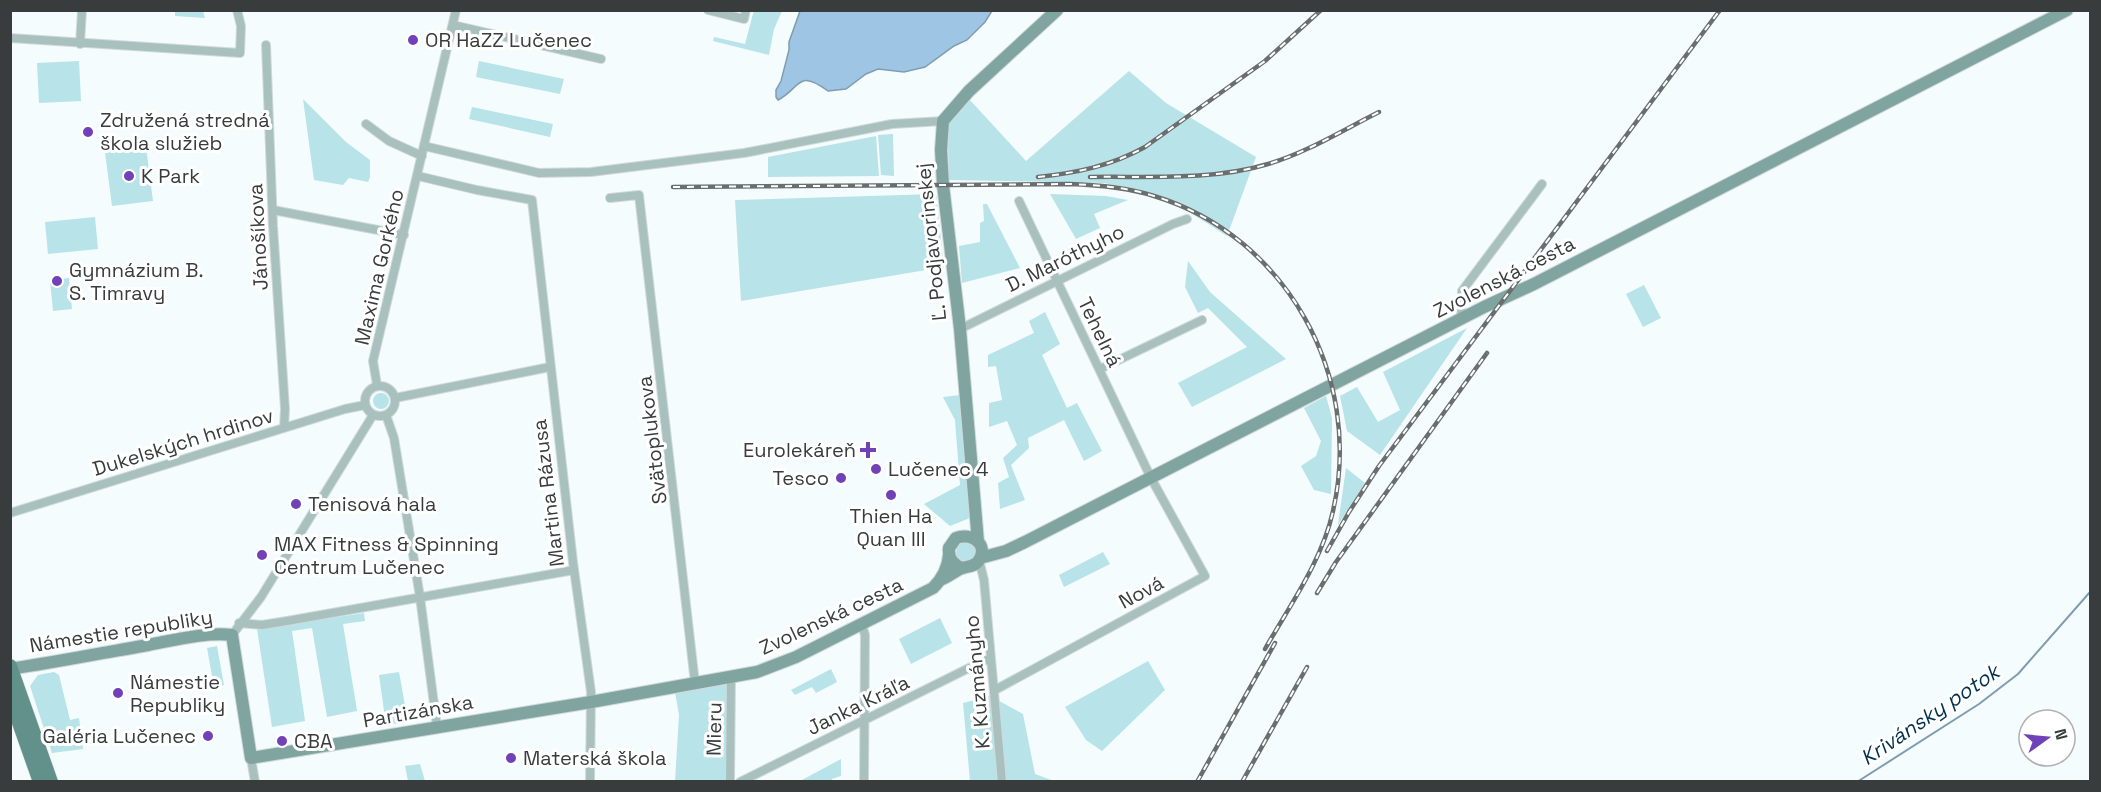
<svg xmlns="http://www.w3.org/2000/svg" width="2101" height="792" viewBox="0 0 2101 792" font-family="'Space Grotesk',sans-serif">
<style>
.green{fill:#b8e3e8}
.water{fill:#9ec5e3;stroke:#809cb1;stroke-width:1.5}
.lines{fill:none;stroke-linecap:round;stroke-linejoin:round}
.stream{stroke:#809cb1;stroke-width:2}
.street-casing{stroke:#d2d9da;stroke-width:10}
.secondary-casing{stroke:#d2d9da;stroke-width:14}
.primary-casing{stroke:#d2d9da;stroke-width:15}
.street{stroke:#a9c1be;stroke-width:8}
.secondary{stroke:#80a5a0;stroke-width:12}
.primary{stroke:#62908b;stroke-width:14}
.rail-casing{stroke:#6a6e6e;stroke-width:4.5}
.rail{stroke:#fff;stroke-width:2;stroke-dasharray:7;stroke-linecap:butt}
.poi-dot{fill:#7141b8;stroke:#fff;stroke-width:2}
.labels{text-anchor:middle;stroke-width:6;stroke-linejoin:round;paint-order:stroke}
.poi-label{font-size:20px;fill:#393c3c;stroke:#fff;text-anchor:start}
.street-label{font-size:20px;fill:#393c3c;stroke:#fff}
.water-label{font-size:21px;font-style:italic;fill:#00304d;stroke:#fff}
</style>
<rect width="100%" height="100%" fill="#f4fcfd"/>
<path class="green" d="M754,10L782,11L774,29L769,55L713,41L714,37L745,44Z
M175,11H203L205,18L175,16Z
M79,61L81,101L39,103L37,63Z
M479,61L564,79L560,94L476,77Z
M1129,71L1166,103L1256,157L1227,236L1180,206L1146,192L1104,183L949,180L948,148L949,123L969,99L1026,161Z
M303,99L346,142L370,160V177L368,182L349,178L343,185L314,180Z
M472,107L553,124L550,137L469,119Z
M893,134L894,176L881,175L878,135Z
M876,136L879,176L768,177V157Z
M146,147L153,201L112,206L105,152Z
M936,194L944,267L741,301L735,200Z
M1050,194L1106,196L1128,200L1094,214L1100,228L1076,239Z
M983,204H987L1020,268L962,283L959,246L980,242V223L984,221Z
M95,217L98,249L48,254L45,222Z
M1188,261L1210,292L1286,359L1192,407L1178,383L1247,347L1208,308L1198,313L1185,287Z
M69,278L72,309L53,311L50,280Z
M1644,285L1661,318L1643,327L1626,294Z
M1045,312L1060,344L1042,355L1067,408L1077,403L1102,451L1084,461L1064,420L1028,438L1029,448L1011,465L1025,500L1000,509L998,483L1009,477L1003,458L1017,445L1007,421L989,427V403L1002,400L996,366L988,367V355L1034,333L1029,321Z
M1467,328L1380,455L1347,431L1340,396L1357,387L1378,422L1400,410L1383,372Z
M373 401a8 8 0 1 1 16 0a8 8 0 1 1-16 0Z
M961,395L970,518L950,526L924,504L960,485L955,420L943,397Z
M1326,396L1332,418L1331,494L1314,490L1301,466L1316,456L1321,441L1304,408Z
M1346,468L1365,483L1338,525Z
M956 552a10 10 0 1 1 20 0a10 10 0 1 1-20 0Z
M1103,552L1110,564L1064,587L1059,575Z
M364,613L365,621L343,624L357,711L327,717L312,628L292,631L305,721L272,727L257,629Z
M940,618L952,643L911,664L899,639Z
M217,646L224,685L214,687L207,648Z
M1148,661L1165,690L1102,751L1086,740L1065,707Z
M831,669L837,682L816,693L812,687L795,695L791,690Z
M54,672L59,675L70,720L79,718L83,749L52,753L30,686L38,675Z
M399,672L408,722L386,725L379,675Z
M732,681L728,781L675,782L679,715L675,692Z
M990,696L1023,714L1035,774L1054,781H970L963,703Z
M841,759V776L832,779L831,781H800Z
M420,764L425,781H408L405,766Z"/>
<path class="water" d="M800,11V10L992,11L985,22L967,40L954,46L925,67L904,72L878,69L866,74L846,89L828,91C797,68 801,88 778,100L776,97V90L781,81L789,50V42Z"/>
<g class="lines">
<path class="stream" d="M1857,782L1979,704L2018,674L2090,592"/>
<defs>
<path id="street" d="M708,10L744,19L746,10
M453,25L601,59
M10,38L240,53L241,26L237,10
M80,44L82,10
M266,45L273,226L285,409L284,428
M366,124L389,141L422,156
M424,146L539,173L591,172L744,153L892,124L943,121
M418,176L477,190L532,200L573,562L591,692L590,782
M610,198L639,195L695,683
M273,210L404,235
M1461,320L1462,291L1542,184
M960,329L1173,224L1187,219
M1100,369L1202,320
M377,385L373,361L456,10
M365 401a15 15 0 1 1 30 0a15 15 0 1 1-30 0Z
M395,398L550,367
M386,415L394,438L420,597L437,727
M10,513L345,409L365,405
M979,560L984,580L1002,782
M239,623L262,625L287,621L574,570
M862,625L865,635L864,782
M232,635L261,597L373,415
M995,690L1205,576L1151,478L1019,201
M251,758L255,782
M730,782L731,677
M740,782L983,661L991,659"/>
<path id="secondary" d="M978,542L960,329L943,185L941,150L943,121L969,91L1057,10
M980,558L1006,551L1025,542L1484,307L1534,284L2067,10
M940,580C948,577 955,571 962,568C968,566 975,567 979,560C989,544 971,532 956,538L949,548C948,558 953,565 963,568
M10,669C57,662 102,653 148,645C175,640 205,632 232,635L251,758L591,702L757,672L796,657L933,588C942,579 948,568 949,555"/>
<path id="primary" d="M10,666L51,782
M10,697L40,782"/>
</defs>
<use href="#street" class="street-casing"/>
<use href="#secondary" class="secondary-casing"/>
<use href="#primary" class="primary-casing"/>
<use href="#street" class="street"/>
<use href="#secondary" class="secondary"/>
<use href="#primary" class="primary"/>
<defs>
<path id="rail" d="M1038,177C1076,173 1111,166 1145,147L1265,61L1321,10
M1090,177C1147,176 1212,181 1268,164C1306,153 1343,130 1379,112
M673,187L1069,184C1097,185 1126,187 1154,196C1286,236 1364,376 1333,511C1322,561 1290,605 1265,649
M1327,551L1349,512L1379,466L1720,10
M1317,593L1336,562L1487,353
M1197,782L1275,643
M1242,782L1307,667"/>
</defs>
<use href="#rail" class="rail-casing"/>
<use href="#rail" class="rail"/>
</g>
<g class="poi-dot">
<circle cx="413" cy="40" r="6"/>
<circle cx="88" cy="132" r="6"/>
<circle cx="129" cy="176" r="6"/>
<circle cx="57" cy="281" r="6"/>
<path d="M865 441h6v6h6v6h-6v6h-6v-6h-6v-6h6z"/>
<circle cx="876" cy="469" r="6"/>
<circle cx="841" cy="478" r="6"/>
<circle cx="891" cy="495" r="6"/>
<circle cx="296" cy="504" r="6"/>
<circle cx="262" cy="555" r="6"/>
<circle cx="118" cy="693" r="6"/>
<circle cx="208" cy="736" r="6"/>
<circle cx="282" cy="741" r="6"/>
<circle cx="511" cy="758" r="6"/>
</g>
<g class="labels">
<g class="poi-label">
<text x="425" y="47">OR HaZZ Lučenec</text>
<text x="100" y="127">Združená stredná<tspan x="100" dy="23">škola služieb</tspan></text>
<text x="141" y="183">K Park</text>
<text x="69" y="277">Gymnázium B.<tspan x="69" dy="23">S. Timravy</tspan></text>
<text x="856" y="457" text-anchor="end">Eurolekáreň</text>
<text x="888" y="476">Lučenec 4</text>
<text x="829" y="485" text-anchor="end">Tesco</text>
<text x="308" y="511">Tenisová hala</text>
<text x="891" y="523" text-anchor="middle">Thien Ha<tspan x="891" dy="23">Quan III</tspan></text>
<text x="274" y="551">MAX Fitness &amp; Spinning<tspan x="274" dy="23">Centrum Lučenec</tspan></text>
<text x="130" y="689">Námestie<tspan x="130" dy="23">Republiky</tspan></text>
<text x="196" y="743" text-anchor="end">Galéria Lučenec</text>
<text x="294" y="748">CBA</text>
<text x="523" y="765">Materská škola</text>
</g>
<g class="street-label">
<text transform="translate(258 237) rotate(-93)" y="7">Jánošíkova</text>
<text transform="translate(931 242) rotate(-96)" y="7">Ľ. Podjavorinskej</text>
<text transform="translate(1065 258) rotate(-26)" y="7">D. Maróthyho</text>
<text transform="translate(379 267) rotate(-77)" y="7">Maxima Gorkého</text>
<text transform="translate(1504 277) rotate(-27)" y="7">Zvolenská cesta</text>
<text transform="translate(1100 332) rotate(64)" y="7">Tehelná</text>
<text transform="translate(652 440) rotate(-97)" y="7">Svätoplukova</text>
<text transform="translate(183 442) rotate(-17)" y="7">Dukelských hrdinov</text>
<text transform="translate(548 493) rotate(-97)" y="7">Martina Rázusa</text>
<text transform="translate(1141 592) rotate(-28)" y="7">Nová</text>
<text transform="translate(831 616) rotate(-25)" y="7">Zvolenská cesta</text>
<text transform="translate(121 631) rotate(-9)" y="7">Námestie republiky</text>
<text transform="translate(977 682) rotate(-95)" y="7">K. Kuzmányho</text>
<text transform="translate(858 705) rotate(-26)" y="7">Janka Kráľa</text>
<text transform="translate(418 711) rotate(-10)" y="7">Partizánska</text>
<text transform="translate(714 729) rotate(-89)" y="7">Mieru</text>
</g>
<g class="water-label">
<text transform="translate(1930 715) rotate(-34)" y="7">Krivánsky potok</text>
</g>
</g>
<rect width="2101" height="792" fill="none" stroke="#393c3c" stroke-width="24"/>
<g transform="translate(2047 738) rotate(75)"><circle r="28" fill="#ffffff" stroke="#b0b1b1" stroke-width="1.5"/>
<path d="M0-4.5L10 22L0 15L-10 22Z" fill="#7141b8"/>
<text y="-9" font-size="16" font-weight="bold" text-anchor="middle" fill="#393c3c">N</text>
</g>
</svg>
